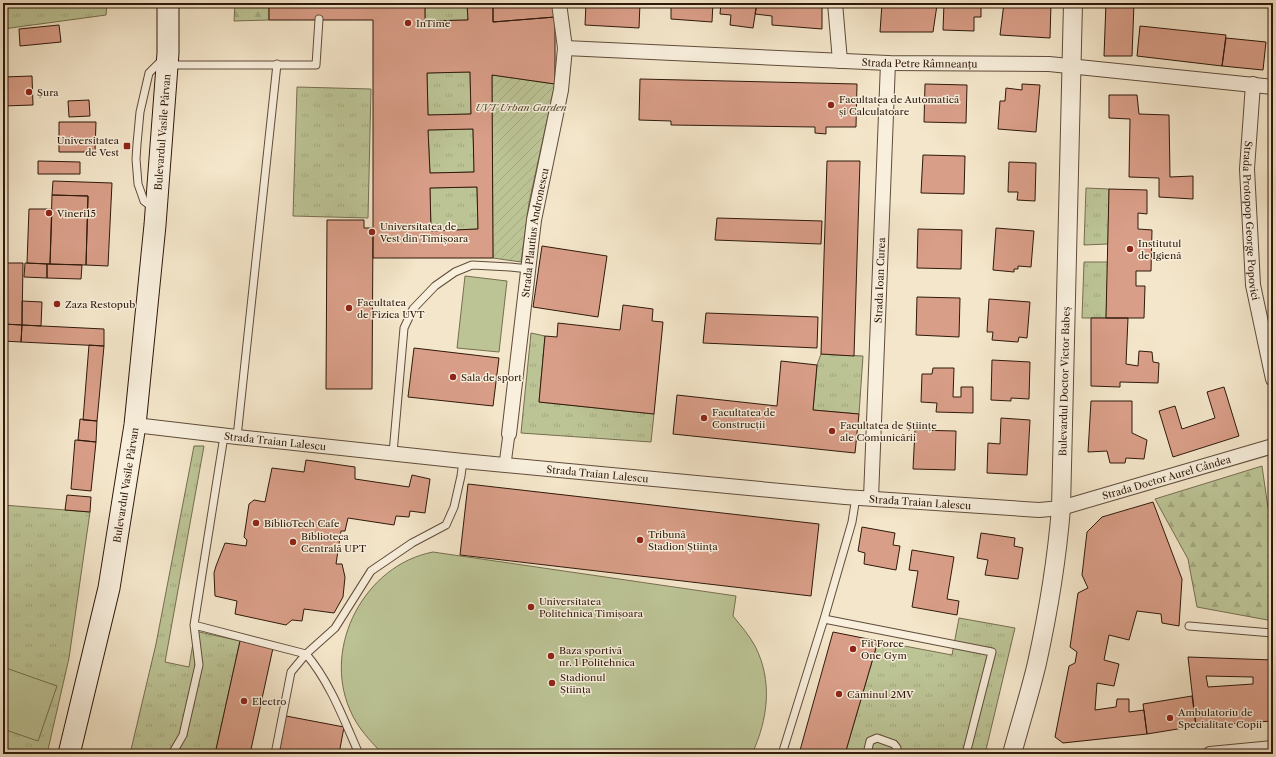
<svg xmlns="http://www.w3.org/2000/svg" width="1276" height="757" viewBox="0 0 1276 757" font-family="'Libre Caslon Text',serif">
<style>
.grass{fill:url(#grass-tufts);stroke:#766e50}
.forest{fill:url(#forest-firs);stroke:#766e50}
.garden{fill:url(#garden-furrows);stroke:#766e50}
.pitch{fill:#bcc496;stroke:#766e50}
.building{fill:#d99e88;stroke:#2f190a;fill-rule:evenodd}
.lines{fill:none;stroke-linecap:round;stroke-linejoin:round}
.service-casing{stroke:#604c3a;stroke-width:9}
.pedestrian-casing{stroke:#604c3a;stroke-width:13}
.minor-casing{stroke:#604c3a;stroke-width:16}
.tertiary-casing{stroke:#604c3a;stroke-width:20}
.secondary-casing{stroke:#2f190a;stroke-width:23}
.service{stroke:#f8efdd;stroke-width:7}
.pedestrian{stroke:#f8efdd;stroke-width:11}
.minor{stroke:#f8efdd;stroke-width:14}
.tertiary{stroke:#f8efdd;stroke-width:18}
.secondary{stroke:#f8efdd;stroke-width:21}
.poi-dot{fill:#8f2418;stroke:#f8efdd;stroke-width:1.5}
.labels{text-anchor:middle;stroke-width:3;stroke-linejoin:round;paint-order:stroke}
.poi-label{font-size:10px;fill:#2f190a;stroke:#f8efdd;text-anchor:start}
.street-label{font-size:10px;fill:#2f190a;stroke:#f8efdd}
.park-label{font-size:10px;font-style:italic;fill:#594c34;stroke:#f8efdd}
</style>
<defs>
<pattern id="grass-tufts" width="24" height="20" patternUnits="userSpaceOnUse"><rect width="24" height="20" fill="#bcc496"/><path d="M3 7l-1-3M5 7V3M7 7l1-3M15 17l-1-3M17 17v-4M19 17l1-3" fill="none" stroke="#a2a880"/></pattern>
<pattern id="forest-firs" width="22" height="20" patternUnits="userSpaceOnUse"><rect width="22" height="20" fill="#bcc496"/><path d="M5 1l3.5 6h-7zM16 11l3.5 6h-7z" fill="#a2a880"/></pattern>
<pattern id="garden-furrows" width="10" height="10" patternUnits="userSpaceOnUse"><rect width="10" height="10" fill="#bcc496"/><path d="M-1 1l2-2M0 10L10 0M9 11l2-2" fill="none" stroke="#a2a880"/></pattern>
</defs>
<rect width="100%" height="100%" fill="#f4e6ca"/>
<filter id="stains"><feTurbulence type="fractalNoise" baseFrequency=".005" numOctaves="4"/><feColorMatrix values="0 0 0 0 .2 0 0 0 0 .09 0 0 0 0 .02 0 0 0 .5 -.17"/></filter>
<radialGradient id="worn" r=".72"><stop offset=".6" stop-color="#630" stop-opacity="0"/><stop offset="1" stop-color="#630" stop-opacity=".3"/></radialGradient>
<path class="grass" d="M3,3H107L106,15L3,29Z
M425,3H467L468,20L425,21Z
M470,72L471,114L428,115L427,73Z
M297,87L371,89L368,218L293,216Z
M473,129L474,172L430,173L428,130Z
M477,187L478,229L431,231L430,188Z
M1086,188L1109,189L1108,244L1084,245Z
M1084,262H1108L1106,318H1082Z
M531,333L545,336L539,402L654,414L651,442L521,433Z
M821,354L863,356L859,414L813,410L817,365Z
M194,446H204L165,662L189,667L195,631L240,641L215,754H130L156,644Z
M3,505L90,512L69,658L47,754H3Z
M959,618L1015,628L985,754H845L878,641L952,655Z"/>
<path class="forest" d="M235,3H269V20L234,21Z
M1262,466L1268,508L1273,509V621L1197,607L1188,559L1155,499Z"/>
<path class="garden" d="M492,75L555,84L529,203L521,262L493,258Z"/>
<path class="pitch" d="M465,276L507,281L499,352L457,348Z
M433,552L736,596L733,616C741,626 749,635 755,646C773,681 768,719 752,754H383C370,741 357,727 350,710C322,646 365,565 433,552Z
M3,667L57,686L38,741L3,729Z"/>
<path class="building" d="M269,3H425V21L468,20L467,3H493V22L555,17V84L492,75L493,258H373V20H269ZM470,72L471,114L428,115L427,73ZM473,129L474,172L430,173L428,130ZM477,187L478,229L431,231L430,188Z
M493,3H553L555,17L493,22Z
M586,3H640L639,28L585,25Z
M671,3H713L712,22L671,19Z
M721,3H757L753,28L730,25L731,15L720,14Z
M757,3H822V29L772,25V16L755,14Z
M882,3L937,5L933,32H880Z
M944,3H981V17H974V31L943,30Z
M1004,3H1051L1050,38L1000,35Z
M1106,3H1134L1132,56H1104Z
M59,25L61,42L20,46L19,29Z
M1140,26L1226,35L1222,66L1137,56Z
M1226,38L1266,42L1263,70L1222,66Z
M32,76L33,105L3,106V77Z
M640,79L857,84L856,127H826V134L815,133V127L671,125V121L639,120Z
M925,84L967,85L966,123L924,122Z
M1022,84L1040,85L1036,132L998,129L1000,101H1005L1006,88L1022,90Z
M1109,95H1137L1139,114L1169,115L1170,177L1193,176V199L1159,197V178L1129,177L1130,119L1109,118Z
M89,100L90,116L69,117L68,101Z
M59,122H96L95,152H59Z
M923,155L965,156L964,194L921,193Z
M38,161L80,162V174H38Z
M827,161H860L854,356L821,354Z
M1009,162L1036,163L1035,201L1017,200L1018,192H1008Z
M53,181L112,183L108,266L86,265L88,196L52,195Z
M1109,189L1147,190V214L1138,213V229L1152,230L1151,271H1136V286H1145L1144,318H1106Z
M52,195L88,196L86,265L50,264Z
M29,209H52L50,264L27,263Z
M717,218L822,221L821,244L715,240Z
M327,220H364V228H373L372,389H326Z
M996,228L1034,231L1031,267L1018,266V269H1014V272L993,270Z
M918,229L962,230L961,269L917,268Z
M542,246L607,256L598,317L533,307Z
M3,263H23L22,325L3,324Z
M25,263L47,264V278L24,277Z
M47,264L82,265L81,279L47,278Z
M917,297L960,298L959,337L916,335Z
M989,299L1030,302L1027,338L1019,337L1018,342L992,340L993,332H987Z
M22,301L42,302L41,326L22,325Z
M623,305L653,309L652,321L663,322L654,414L539,402L545,336L557,337L558,323L620,330Z
M706,313L818,317L817,348L703,343Z
M1091,318H1128L1126,364L1138,366L1139,351L1152,352L1153,362L1159,363L1158,383L1120,382V387L1091,386Z
M3,324L22,325L21,342L3,341Z
M22,325L104,329V346L21,342Z
M89,345L104,346L97,421L83,420Z
M414,348L499,358L493,406L408,397Z
M992,360L1030,362L1029,399L1011,398V401L991,400Z
M781,361L817,365L813,410L859,414L855,453L673,434L677,395L777,406Z
M933,368H954L953,397H961V387H973V413L936,412L937,403L921,402L922,374H932Z
M1224,387L1239,436L1173,457L1159,411L1175,406L1182,429L1215,418L1207,392Z
M1091,401H1132V433L1147,440L1144,459L1126,458L1125,463H1110L1107,451L1088,452Z
M1001,418L1030,420L1027,475L987,473L988,443L1000,444Z
M80,419L97,421L96,442L78,440Z
M915,430L956,431L955,470L913,469Z
M75,440L96,442L91,491L71,489Z
M306,460L355,467V479L409,487L412,475L430,479L425,513L410,511L409,517L396,516L394,525L348,518L345,531H341L336,564H342L345,577L343,597L334,613L304,609L302,621L292,620L286,625L235,614L237,601L215,596L214,573L216,566L225,543L246,546L247,540L244,537L249,504L254,500L265,502L272,468L304,472Z
M468,484L819,524L811,596L460,555Z
M67,495L91,497L90,512L65,510Z
M1153,502L1182,579L1179,626L1162,623L1161,614L1137,611L1129,640L1109,635L1104,660L1119,664L1114,686L1097,683L1095,710L1116,707L1117,699H1129V712L1144,710L1147,734L1063,743L1055,737L1069,666L1075,663L1077,652L1070,647L1078,593L1088,588L1082,575L1087,532L1102,517Z
M862,527L895,533L893,545L900,546L896,570L864,564L865,553L858,551Z
M981,533L1015,538L1014,546L1023,548L1018,579L985,575L988,560L977,558Z
M912,550L954,557L947,599L959,601L957,615L912,607L918,571L909,570Z
M833,632L878,641L845,754H799Z
M240,641L273,648L250,754H215Z
M1188,657L1273,660V721L1196,726ZM1206,676L1253,677V684L1208,687Z
M1192,696L1196,726L1147,734L1143,704Z
M286,716L344,727L339,754H279Z"/>
<g class="lines">
<defs>
<path id="service" d="M168,65H316L319,19
M153,208L144,201L138,184L136,159L137,144L140,112L149,73L163,59
M237,437L277,64
M393,453L404,328L413,309L435,286L455,272L472,265L510,267L529,269
M824,619L992,652L966,754
M194,625L306,654L335,628L371,571L412,543L446,525L454,507L461,476L463,461
M1189,626L1273,633
M172,754L183,735L199,665L194,625L224,436
M275,754L291,672L306,654C330,682 344,720 359,754
M782,754L824,619L852,522L856,497
M867,754L870,741L877,738L894,744L897,748L895,754"/>
<path id="pedestrian" d="M505,464L509,434"/>
<g id="minor">
<path d="M835,3L840,61"/>
<path id="s1" d="M565,48L888,63L1049,64L1273,87"/>
<path id="s2" d="M1253,84L1247,169L1253,285L1273,379"/>
<path id="s3" d="M135,425L237,437L463,461L845,497L1039,510L1061,508L1273,446"/>
<path id="s4" d="M509,434L534,220L561,90L565,48L559,3"/>
<path id="s5" d="M871,498L888,63"/>
<path d="M1210,754L1273,748"/>
</g>
<g id="tertiary">
<path id="s6" d="M1012,754C1020,724 1030,693 1037,663C1048,613 1057,558 1061,508L1073,3"/>
</g>
<g id="secondary">
<path id="s7" d="M69,754L109,588L135,425L155,225L168,53V3"/>
</g>
</defs>
<use href="#service" class="service-casing"/>
<use href="#pedestrian" class="pedestrian-casing"/>
<use href="#minor" class="minor-casing"/>
<use href="#tertiary" class="tertiary-casing"/>
<use href="#secondary" class="secondary-casing"/>
<use href="#service" class="service"/>
<use href="#pedestrian" class="pedestrian"/>
<use href="#minor" class="minor"/>
<use href="#tertiary" class="tertiary"/>
<use href="#secondary" class="secondary"/>
</g>
<g class="poi-dot">
<circle cx="408" cy="23" r="4"/>
<circle cx="29" cy="92" r="4"/>
<circle cx="831" cy="105" r="4"/>
<rect x="123" y="142" width="8" height="8" rx="2"/>
<circle cx="49" cy="213" r="4"/>
<circle cx="372" cy="232" r="4"/>
<circle cx="1130" cy="249" r="4"/>
<circle cx="57" cy="304" r="4"/>
<circle cx="349" cy="308" r="4"/>
<circle cx="453" cy="377" r="4"/>
<circle cx="704" cy="418" r="4"/>
<circle cx="832" cy="431" r="4"/>
<circle cx="256" cy="523" r="4"/>
<circle cx="640" cy="540" r="4"/>
<circle cx="293" cy="542" r="4"/>
<circle cx="531" cy="607" r="4"/>
<circle cx="853" cy="649" r="4"/>
<circle cx="551" cy="656" r="4"/>
<circle cx="552" cy="683" r="4"/>
<circle cx="839" cy="694" r="4"/>
<circle cx="244" cy="701" r="4"/>
<circle cx="1170" cy="718" r="4"/>
</g>
<g class="labels">
<g class="poi-label">
<text x="416" y="27">InTime</text>
<text x="37" y="96">Șura</text>
<text x="839" y="103">Facultatea de Automatică<tspan x="839" dy="12">și Calculatoare</tspan></text>
<text x="119" y="144" text-anchor="end">Universitatea<tspan x="119" dy="12">de Vest</tspan></text>
<text x="57" y="217">Vineri15</text>
<text x="380" y="230">Universitatea de<tspan x="380" dy="12">Vest din Timișoara</tspan></text>
<text x="1138" y="247">Institutul<tspan x="1138" dy="12">de Igienă</tspan></text>
<text x="357" y="306">Facultatea<tspan x="357" dy="12">de Fizica UVT</tspan></text>
<text x="65" y="308">Zaza Restopub</text>
<text x="461" y="381">Sala de sport</text>
<text x="712" y="416">Facultatea de<tspan x="712" dy="12">Construcții</tspan></text>
<text x="840" y="429">Facultatea de Științe<tspan x="840" dy="12">ale Comunicării</tspan></text>
<text x="264" y="527">BiblioTech Cafe</text>
<text x="648" y="538">Tribună<tspan x="648" dy="12">Stadion Știința</tspan></text>
<text x="301" y="540">Biblioteca<tspan x="301" dy="12">Centrală UPT</tspan></text>
<text x="539" y="605">Universitatea<tspan x="539" dy="12">Politehnica Timișoara</tspan></text>
<text x="861" y="647">Fit Force<tspan x="861" dy="12">One Gym</tspan></text>
<text x="559" y="654">Baza sportivă<tspan x="559" dy="12">nr. 1 Politehnica</tspan></text>
<text x="560" y="681">Stadionul<tspan x="560" dy="12">Știința</tspan></text>
<text x="847" y="698">Căminul 2MV</text>
<text x="252" y="705">Electro</text>
<text x="1178" y="716">Ambulatoriu de<tspan x="1178" dy="12">Specialitate Copii</tspan></text>
</g>
<g class="street-label">
<text dy="4" stroke="none"><textPath href="#s1" startOffset="355">Strada Petre Râmneanțu</textPath></text>
<text dy="4" stroke="none"><textPath href="#s7" startOffset="630">Bulevardul Vasile Pârvan</textPath></text>
<text dy="4" stroke="none"><textPath href="#s2" startOffset="137">Strada Protopop George Popovici</textPath></text>
<text dy="4" stroke="none"><textPath href="#s4" startOffset="203">Strada Plautius Andronescu</textPath></text>
<text dy="4" stroke="none"><textPath href="#s5" startOffset="218">Strada Ioan Curea</textPath></text>
<text dy="4" stroke="none"><textPath href="#s6" startOffset="378">Bulevardul Doctor Victor Babeș</textPath></text>
<text dy="4" stroke="none"><textPath href="#s3" startOffset="141">Strada Traian Lalescu</textPath></text>
<text dy="4" stroke="none"><textPath href="#s3" startOffset="465">Strada Traian Lalescu</textPath></text>
<text dy="4" stroke="none"><textPath href="#s3" startOffset="1040">Strada Doctor Aurel Cândea</textPath></text>
<text dy="4" stroke="none"><textPath href="#s7" startOffset="275">Bulevardul Vasile Pârvan</textPath></text>
<text dy="4" stroke="none"><textPath href="#s3" startOffset="789">Strada Traian Lalescu</textPath></text>
</g>
<g class="park-label">
<text x="521" y="111">UVT Urban Garden</text>
</g>
</g>
<rect width="1276" height="757" fill="none" stroke="#f4e6ca" stroke-width="16"/>
<rect x="4" y="4" width="1268" height="749" fill="none" stroke="#2f190a" stroke-width="2"/>
<rect x="8" y="8" width="1260" height="741" fill="none" stroke="#2f190a"/>
<rect width="100%" height="100%" filter="url(#stains)"/>
<rect width="100%" height="100%" fill="url(#worn)"/>
</svg>
